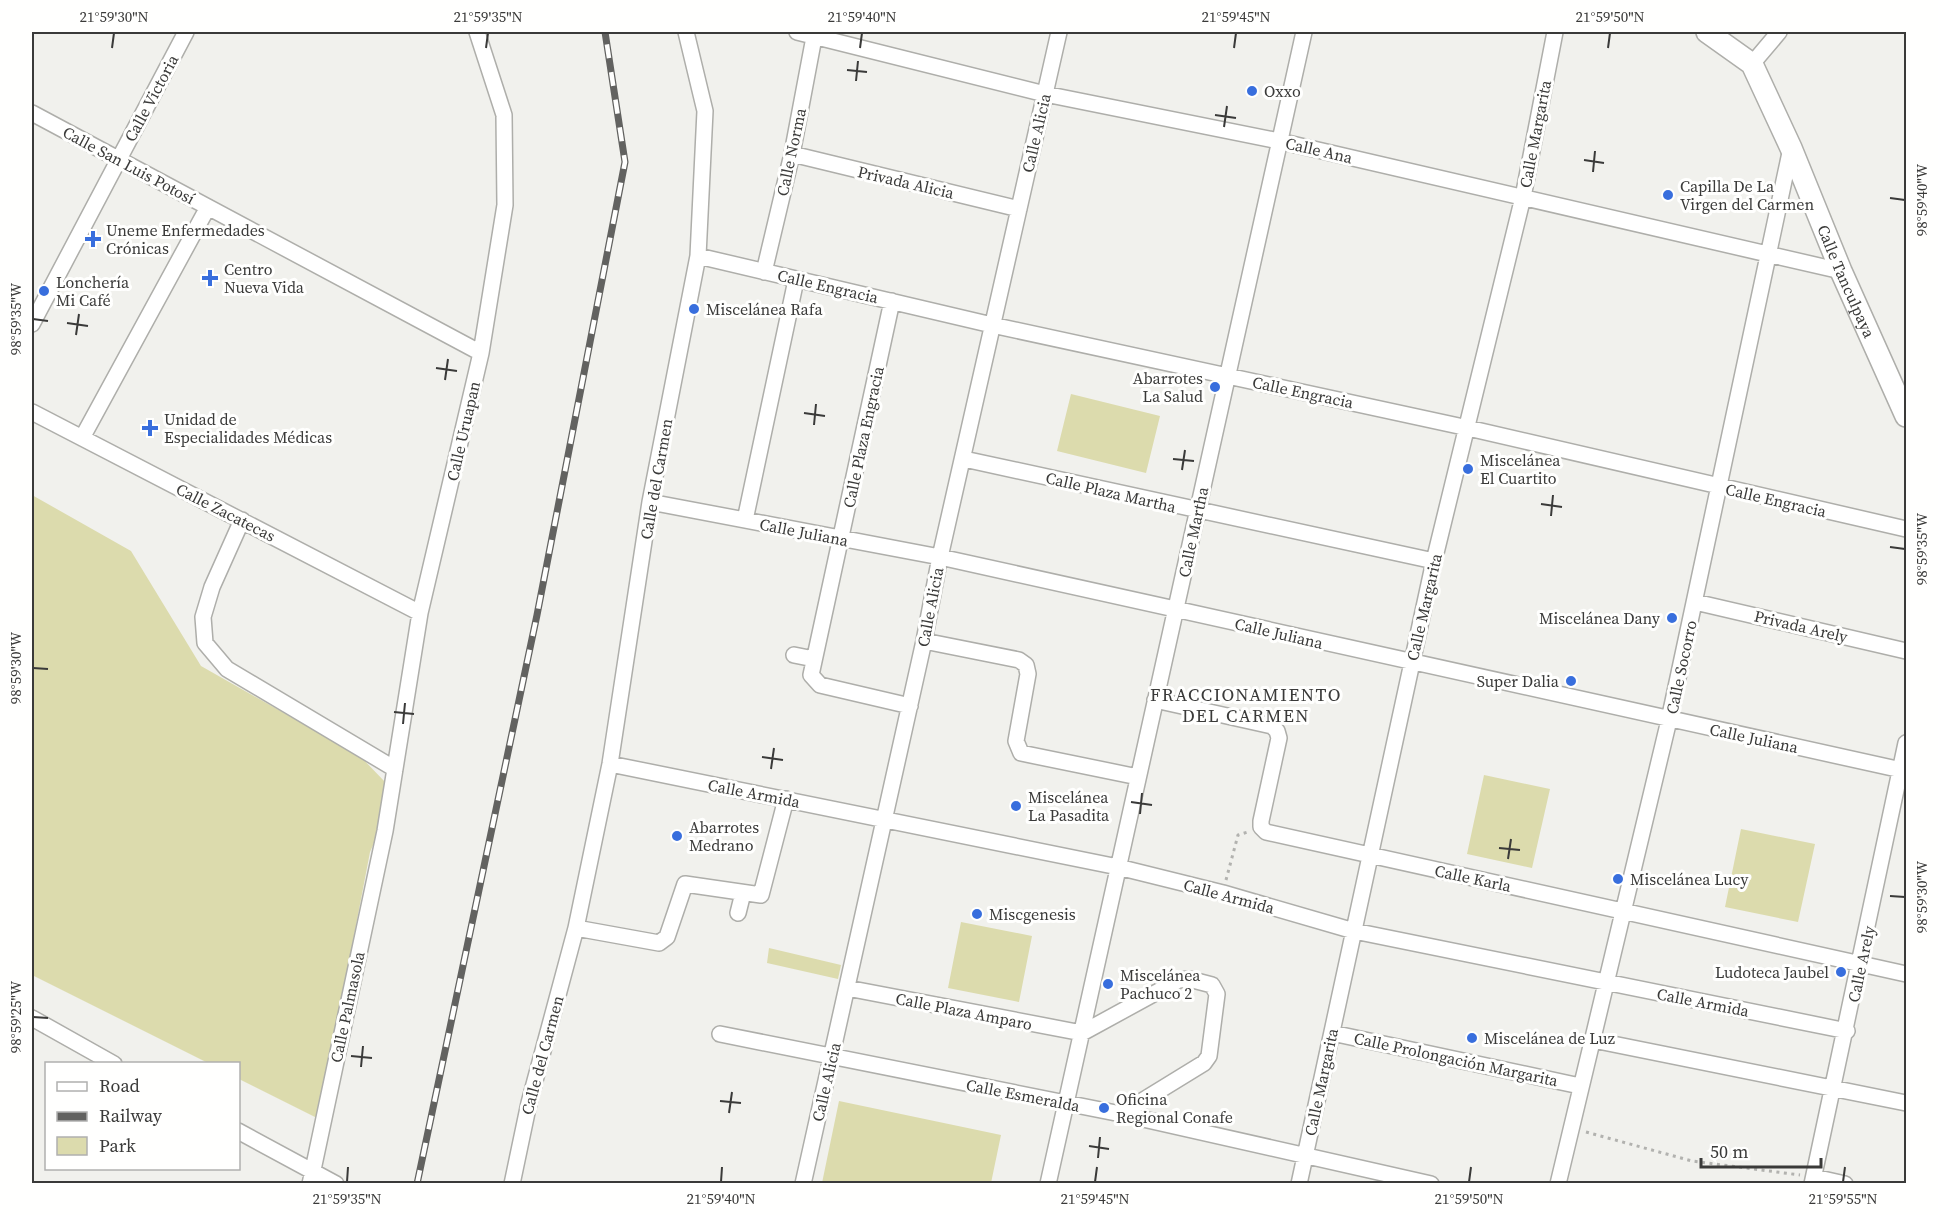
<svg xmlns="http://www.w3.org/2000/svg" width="1938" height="1215" viewBox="0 0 1938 1215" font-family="'Source Serif 4',serif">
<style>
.green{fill:#dcdbad}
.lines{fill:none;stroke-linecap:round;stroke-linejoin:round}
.street-casing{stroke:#aeaeaa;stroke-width:18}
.secondary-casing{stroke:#aeaeaa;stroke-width:24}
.path{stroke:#b2b2af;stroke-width:3;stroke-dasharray:3 4.5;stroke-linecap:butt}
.street{stroke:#fff;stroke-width:15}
.secondary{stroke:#fff;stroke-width:21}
.rail-casing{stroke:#626260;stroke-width:7}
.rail{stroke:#fffffe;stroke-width:4.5;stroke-dasharray:14;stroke-linecap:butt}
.ticks{fill:none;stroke:#3a3a39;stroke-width:2}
.poi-dot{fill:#386edd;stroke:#fffffe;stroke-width:2}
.labels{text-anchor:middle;stroke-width:6;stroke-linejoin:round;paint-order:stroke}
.poi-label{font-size:16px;fill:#3a3a39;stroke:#fffffe;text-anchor:start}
.street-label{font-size:16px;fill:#3a3a39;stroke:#fffffe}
.neighbourhood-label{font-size:18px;letter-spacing:1.5px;fill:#3a3a39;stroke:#fffffe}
.neatline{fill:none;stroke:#3a3a39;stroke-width:2}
.ticks-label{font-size:15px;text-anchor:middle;fill:#3a3a39}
</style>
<rect width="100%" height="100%" fill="#f1f1ed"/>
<path class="green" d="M1071,394L1160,416L1146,473L1057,451Z
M32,495L131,551L201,666L360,756L386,783L384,820L370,852L319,1119L239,1079L238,1064L208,1063L32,975Z
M1484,775L1550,789L1532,868L1467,854Z
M1741,829L1815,844L1798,922L1725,907Z
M961,922L1032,936L1019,1002L948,988Z
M769,948L841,965L838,979L767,963Z
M839,1101L1001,1135L991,1183H822Z"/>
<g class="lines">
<defs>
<path id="street" d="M686,32L705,111L698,256L650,502L610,764L576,928L659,943L667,937L685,884L761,895L786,799
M797,32L1045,94L1279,141L1841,271
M1752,64L1779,32
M32,113L481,353
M792,154L1019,209
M698,256L992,325L1468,428L1906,529
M764,272L792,154L815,32
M892,301L811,675L820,685L910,706
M32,324L186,32
M32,412L420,613
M82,438L208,207
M964,459L1434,561
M650,502L940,557L1906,771
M242,520L212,587L203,617L205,643L227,669L395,769
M745,520L796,280
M1695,602L1906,651
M924,641L1019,660L1026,665L1028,674L1016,741L1021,753L1138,777
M794,655L814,659
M1155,700L1272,726L1277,731L1279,738L1261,821V827L1266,832L1906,974
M610,764L1118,867L1223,893L1354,931L1847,1031
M738,913L743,893
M847,988L1082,1033L1179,980L1189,979L1212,985L1217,994L1209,1056L1204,1063L1121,1114
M32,1018L114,1064
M1332,1033L1580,1086
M720,1034L1121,1114L1431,1184
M1593,1040L1906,1103
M238,1131L336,1184
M1814,1177L1845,1184
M310,1184L385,831L420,613L481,353L505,205L504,115L477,32
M512,1184L529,1103L576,928
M803,1184L924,641L940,557L1059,32
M1048,1184L1304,32
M1299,1184L1434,561L1523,197L1555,32
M1558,1184L1669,720L1791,148
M1812,1184L1906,743"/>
<g id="secondary">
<path id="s1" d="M1707,32L1752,64L1791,148L1841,271L1906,416"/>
</g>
</defs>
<use href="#street" class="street-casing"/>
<use href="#secondary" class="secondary-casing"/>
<path class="path" d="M1226,880L1238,835L1248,832
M1586,1132L1692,1161L1800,1175"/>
<use href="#street" class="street"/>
<use href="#secondary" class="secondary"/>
<defs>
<path id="rail" d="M417,1184L537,615L625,162L605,32"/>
</defs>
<use href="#rail" class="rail-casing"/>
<use href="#rail" class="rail"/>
</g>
<path class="ticks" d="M112,48L114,33M486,48L488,33M860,48L862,33M1234,48L1236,33M1608,48L1610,33M847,70L867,72M856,81L858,61M1215,115L1236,118M1224,127L1227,106M1584,160L1604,163M1593,172L1595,151M1890,198L1905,200M33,319L48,321M67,323L88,326M76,335L79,314M436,368L457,371M445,380L448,359M804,413L825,416M814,425L816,404M1173,459L1194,461M1182,470L1185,450M1541,504L1562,507M1551,516L1553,495M1890,547L1905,549M33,668L48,669M394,712L414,714M403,724L405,703M762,757L783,760M771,769L774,748M1131,802L1152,805M1140,814L1142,793M1499,848L1520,850M1508,859L1511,839M1890,896L1905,897M33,1017L48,1018M351,1056L372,1058M361,1067L363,1046M720,1101L741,1103M729,1113L732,1092M1089,1146L1109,1149M1098,1158L1100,1137M347,1182L348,1167M721,1182L722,1167M1095,1182L1097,1167M1469,1182L1471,1167M1843,1182L1845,1167"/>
<g class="poi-dot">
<circle cx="1252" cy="91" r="6"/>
<circle cx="1668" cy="195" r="6"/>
<path d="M90 230h6v6h6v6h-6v6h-6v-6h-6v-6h6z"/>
<path d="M207 269h6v6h6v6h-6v6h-6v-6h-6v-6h6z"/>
<circle cx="44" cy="291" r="6"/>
<circle cx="694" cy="309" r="6"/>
<circle cx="1215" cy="387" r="6"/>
<path d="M147 419h6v6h6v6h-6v6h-6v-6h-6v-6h6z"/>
<circle cx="1468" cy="469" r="6"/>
<circle cx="1672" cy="618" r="6"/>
<circle cx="1571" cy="681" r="6"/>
<circle cx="1016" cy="806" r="6"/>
<circle cx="677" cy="836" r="6"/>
<circle cx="1618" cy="879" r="6"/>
<circle cx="977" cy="914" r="6"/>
<circle cx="1841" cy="972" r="6"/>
<circle cx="1108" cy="984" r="6"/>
<circle cx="1472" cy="1038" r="6"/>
<circle cx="1104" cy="1108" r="6"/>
</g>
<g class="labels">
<g class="poi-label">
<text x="1264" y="97">Oxxo</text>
<text x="1680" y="192">Capilla De La<tspan x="1680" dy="18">Virgen del Carmen</tspan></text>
<text x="106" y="236">Uneme Enfermedades<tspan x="106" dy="18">Crónicas</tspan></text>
<text x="224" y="275">Centro<tspan x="224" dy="18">Nueva Vida</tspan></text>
<text x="56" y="288">Lonchería<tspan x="56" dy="18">Mi Café</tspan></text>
<text x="706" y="315">Miscelánea Rafa</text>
<text x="1203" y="384" text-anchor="end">Abarrotes<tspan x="1203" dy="18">La Salud</tspan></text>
<text x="164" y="425">Unidad de<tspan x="164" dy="18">Especialidades Médicas</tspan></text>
<text x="1480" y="466">Miscelánea<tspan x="1480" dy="18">El Cuartito</tspan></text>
<text x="1660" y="624" text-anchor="end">Miscelánea Dany</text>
<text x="1559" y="687" text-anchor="end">Super Dalia</text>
<text x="1028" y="803">Miscelánea<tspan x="1028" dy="18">La Pasadita</tspan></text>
<text x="689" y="833">Abarrotes<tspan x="689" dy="18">Medrano</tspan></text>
<text x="1630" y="885">Miscelánea Lucy</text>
<text x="989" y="920">Miscgenesis</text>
<text x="1829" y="978" text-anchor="end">Ludoteca Jaubel</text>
<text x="1120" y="981">Miscelánea<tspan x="1120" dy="18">Pachuco 2</tspan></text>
<text x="1484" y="1044">Miscelánea de Luz</text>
<text x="1116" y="1105">Oficina<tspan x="1116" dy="18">Regional Conafe</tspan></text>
</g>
<g class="street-label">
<text transform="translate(151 98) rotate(-62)" y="6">Calle Victoria</text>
<text transform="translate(1036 133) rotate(-77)" y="6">Calle Alicia</text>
<text transform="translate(1535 134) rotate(-79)" y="6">Calle Margarita</text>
<text transform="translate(1319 150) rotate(13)" y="6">Calle Ana</text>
<text transform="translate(791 152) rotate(-78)" y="6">Calle Norma</text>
<text transform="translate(129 165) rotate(28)" y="6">Calle San Luis Potosí</text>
<text transform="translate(906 182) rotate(13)" y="6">Privada Alicia</text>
<text dy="6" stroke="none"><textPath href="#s1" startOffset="292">Calle Tanculpaya</textPath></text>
<text transform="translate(828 286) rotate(13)" y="6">Calle Engracia</text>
<text transform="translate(1303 392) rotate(12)" y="6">Calle Engracia</text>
<text transform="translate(463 431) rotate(-77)" y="6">Calle Uruapan</text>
<text transform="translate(863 437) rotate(-78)" y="6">Calle Plaza Engracia</text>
<text transform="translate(656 479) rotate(-80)" y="6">Calle del Carmen</text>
<text transform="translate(1111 492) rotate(13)" y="6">Calle Plaza Martha</text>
<text transform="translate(1776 500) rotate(13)" y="6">Calle Engracia</text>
<text transform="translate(226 512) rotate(27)" y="6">Calle Zacatecas</text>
<text transform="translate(804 532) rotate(11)" y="6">Calle Juliana</text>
<text transform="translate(1193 532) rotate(-78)" y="6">Calle Martha</text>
<text transform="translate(930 607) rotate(-79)" y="6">Calle Alicia</text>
<text transform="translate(1424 607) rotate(-77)" y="6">Calle Margarita</text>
<text transform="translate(1801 626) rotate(13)" y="6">Privada Arely</text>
<text transform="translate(1279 633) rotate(13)" y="6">Calle Juliana</text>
<text transform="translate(1681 667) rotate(-78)" y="6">Calle Socorro</text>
<text transform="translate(1754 738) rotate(12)" y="6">Calle Juliana</text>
<text transform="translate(754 793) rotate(11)" y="6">Calle Armida</text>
<text transform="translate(1473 878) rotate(12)" y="6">Calle Karla</text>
<text transform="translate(1229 896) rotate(15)" y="6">Calle Armida</text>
<text transform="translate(1861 964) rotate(-78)" y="6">Calle Arely</text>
<text transform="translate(1703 1002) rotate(11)" y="6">Calle Armida</text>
<text transform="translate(347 1007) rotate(-78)" y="6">Calle Palmasola</text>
<text transform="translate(964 1011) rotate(11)" y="6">Calle Plaza Amparo</text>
<text transform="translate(542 1055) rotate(-75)" y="6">Calle del Carmen</text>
<text transform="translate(1456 1059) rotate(12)" y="6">Calle Prolongación Margarita</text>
<text transform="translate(826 1082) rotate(-77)" y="6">Calle Alicia</text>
<text transform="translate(1321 1082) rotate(-78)" y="6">Calle Margarita</text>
<text transform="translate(1023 1095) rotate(11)" y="6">Calle Esmeralda</text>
</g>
<g class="neighbourhood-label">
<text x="1246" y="701">FRACCIONAMIENTO<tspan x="1246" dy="21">DEL CARMEN</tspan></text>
</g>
</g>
<rect width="1938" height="1215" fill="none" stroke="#fffffe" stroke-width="66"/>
<rect x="45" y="1062" width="195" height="108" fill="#fffffe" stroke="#b0b0af" stroke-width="1.5"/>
<rect x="57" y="1082" width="30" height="9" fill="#ffffff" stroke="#b0b0af" stroke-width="1.5"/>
<text x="99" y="1092" font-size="18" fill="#3a3a39">Road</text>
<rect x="57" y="1112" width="30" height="9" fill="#626260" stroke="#b0b0af" stroke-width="1.5"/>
<text x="99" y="1122" font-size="18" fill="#3a3a39">Railway</text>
<rect x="57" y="1137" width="30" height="18" fill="#dcdbad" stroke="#b0b0af" stroke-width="1.5"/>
<text x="99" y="1152" font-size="18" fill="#3a3a39">Park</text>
<path d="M1701 1158v9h120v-9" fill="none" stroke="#3a3a39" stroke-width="3"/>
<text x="1710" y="1158" font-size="18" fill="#3a3a39" stroke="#fffffe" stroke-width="4.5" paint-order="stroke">50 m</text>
<rect x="33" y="33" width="1872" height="1149" class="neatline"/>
<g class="ticks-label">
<text x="114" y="22">21°59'30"N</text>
<text x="488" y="22">21°59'35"N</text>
<text x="862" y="22">21°59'40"N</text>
<text x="1236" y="22">21°59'45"N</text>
<text x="1610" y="22">21°59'50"N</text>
<text transform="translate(1922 200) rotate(-90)" y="5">98°59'40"W</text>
<text transform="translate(16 319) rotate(-90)" y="5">98°59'35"W</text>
<text transform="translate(1922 549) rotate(-90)" y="5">98°59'35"W</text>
<text transform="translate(16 668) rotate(-90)" y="5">98°59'30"W</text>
<text transform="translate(1922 897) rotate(-90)" y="5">98°59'30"W</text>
<text transform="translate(16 1017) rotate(-90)" y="5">98°59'25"W</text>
<text x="347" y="1204">21°59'35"N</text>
<text x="721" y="1204">21°59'40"N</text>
<text x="1095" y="1204">21°59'45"N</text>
<text x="1469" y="1204">21°59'50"N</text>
<text x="1843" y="1204">21°59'55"N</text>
</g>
</svg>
